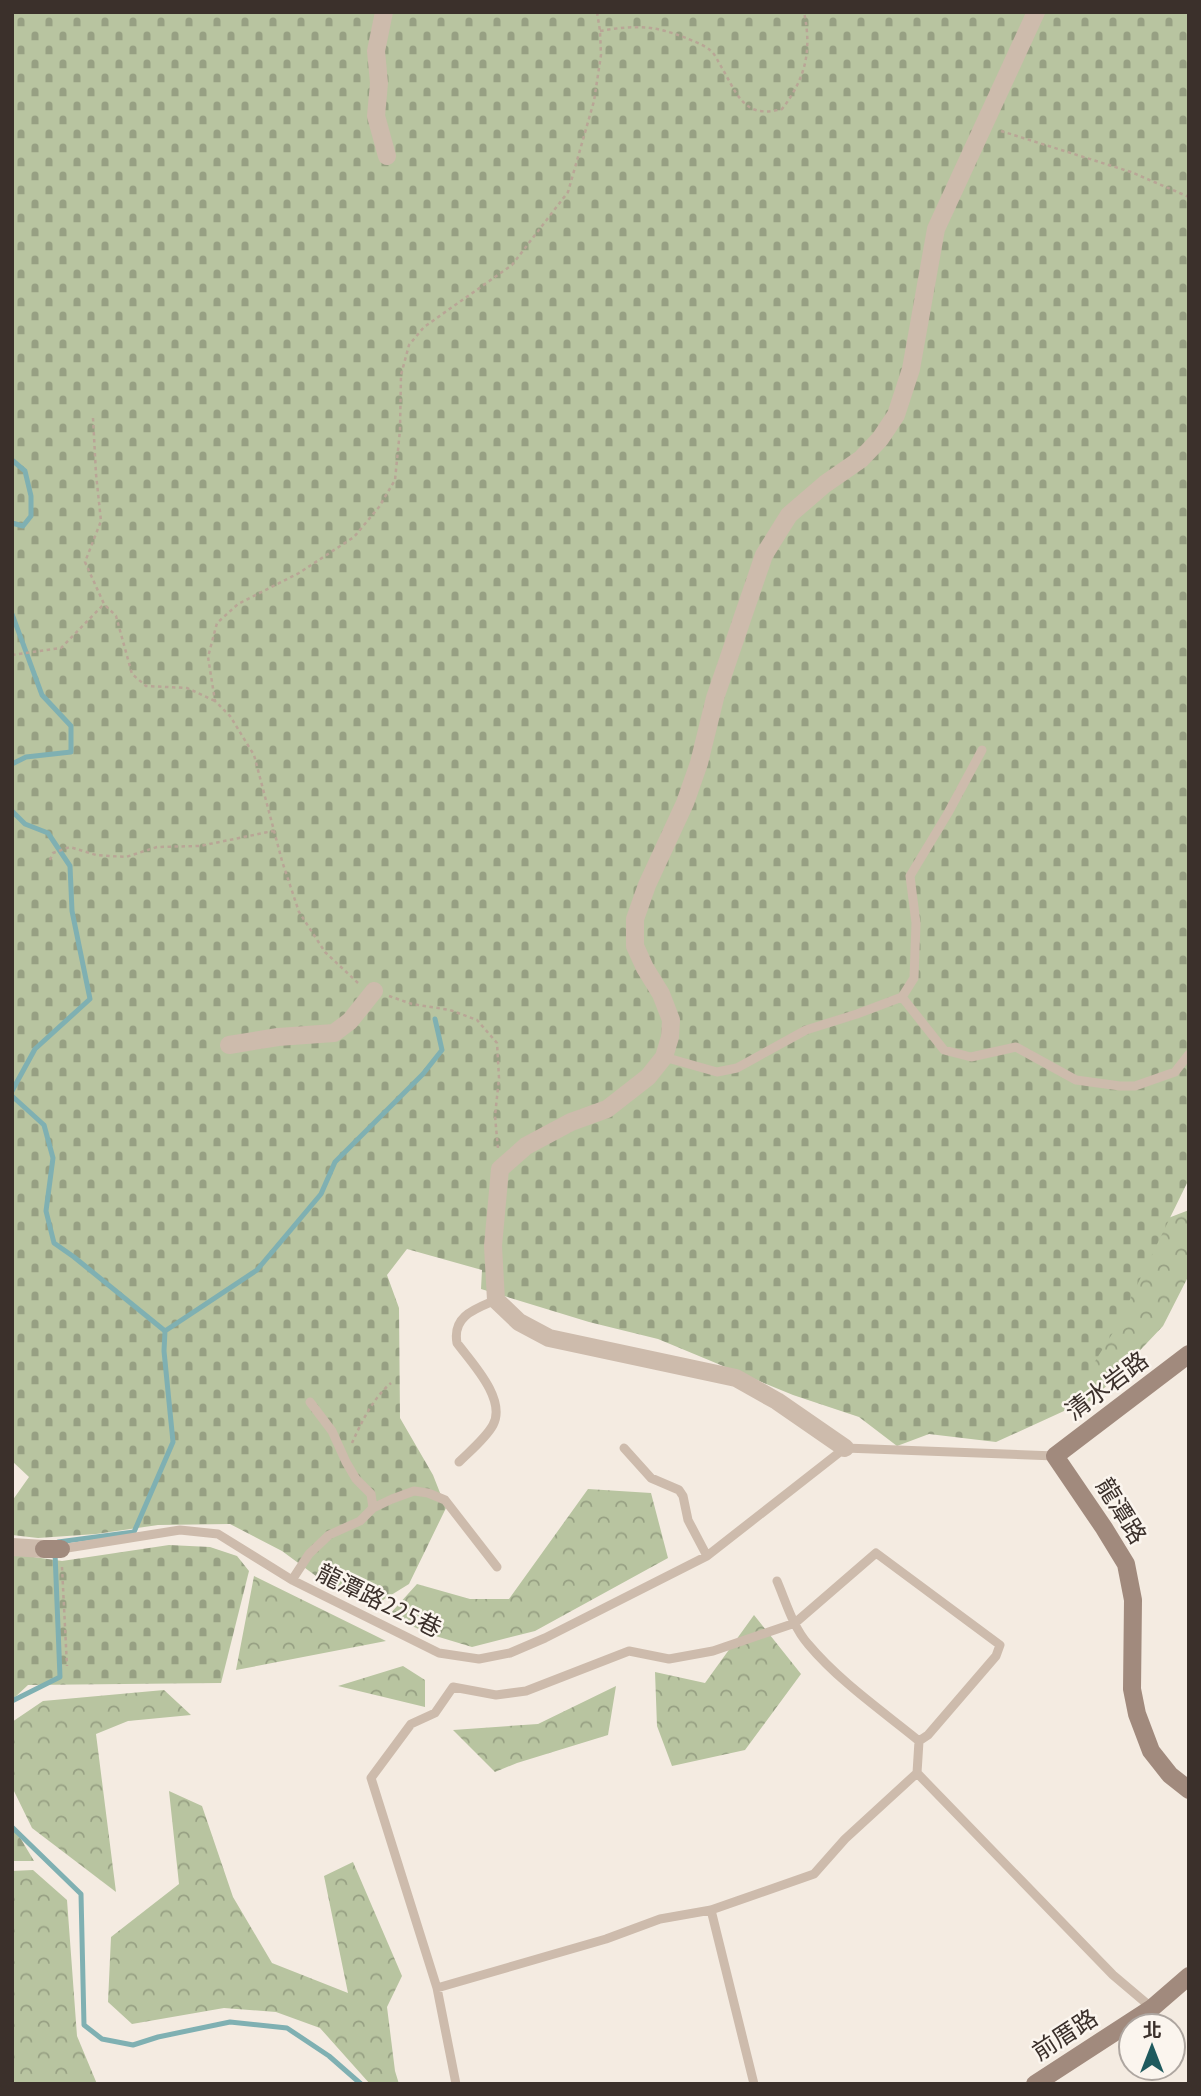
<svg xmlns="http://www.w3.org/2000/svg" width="1201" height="2096" viewBox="0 0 1201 2096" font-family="'PT Sans','Noto Sans TC',sans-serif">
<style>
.forest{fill:url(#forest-crowns)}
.cemetery{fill:url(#cemetery-stones)}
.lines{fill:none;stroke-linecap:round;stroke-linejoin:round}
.stream{stroke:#7fb0b2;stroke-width:5}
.path{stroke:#b9a596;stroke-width:2.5;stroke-dasharray:3.5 3.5;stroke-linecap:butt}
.lane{stroke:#cdbbac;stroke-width:9}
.street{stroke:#cdbbac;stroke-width:18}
.secondary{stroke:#a18a7d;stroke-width:18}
.labels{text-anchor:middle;stroke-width:5;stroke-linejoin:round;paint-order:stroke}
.street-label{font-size:24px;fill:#3b302b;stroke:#fbf5ee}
</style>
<defs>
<pattern id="forest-crowns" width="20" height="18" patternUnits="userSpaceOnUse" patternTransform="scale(1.75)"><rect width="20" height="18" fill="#b8c4a0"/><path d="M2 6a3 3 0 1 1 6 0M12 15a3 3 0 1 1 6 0" fill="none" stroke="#97a083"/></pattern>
<pattern id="cemetery-stones" width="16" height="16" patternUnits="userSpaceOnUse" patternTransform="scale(1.75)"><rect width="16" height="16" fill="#b8c4a0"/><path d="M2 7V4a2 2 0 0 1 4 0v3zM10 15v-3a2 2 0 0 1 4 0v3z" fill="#97a083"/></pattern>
</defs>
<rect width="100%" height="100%" fill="#f4ebe1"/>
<path class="forest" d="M1189,1210V1275L1163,1326L1092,1401L969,1418L1119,1237Z
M588,1489L651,1493L668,1558L535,1631L472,1647L429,1634L389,1615L417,1584L470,1599H509Z
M254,1576L386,1641L236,1670Z
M754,1615L801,1674L745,1750L672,1766L657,1726L655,1672L705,1683Z
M403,1666L425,1680V1707L338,1686Z
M616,1686L608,1735L517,1763L495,1772L453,1730L538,1724Z
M164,1690L191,1715L128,1721L96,1734L116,1892L32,1828L12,1787V1722L43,1701Z
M169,1791L202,1806L233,1897L272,1963L348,1993L324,1876L353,1862L402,1976L387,2007L395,2071L399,2084H370L320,2028L276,2012L224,2008L132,2024L108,2002L111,1937L179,1884Z
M33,1870L67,1900L77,2036L97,2084H12V1871Z"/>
<path class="cemetery" d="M12,12H1189V1179L1117,1326L1064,1411L996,1442L929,1434L897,1446L859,1417L793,1395L658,1339L589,1322L481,1289L482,1270L407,1249L387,1275L399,1308L400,1418L433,1475L446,1508L409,1584L375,1605L335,1590L282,1551L230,1524L158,1525L96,1534L38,1538L12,1535V1501L29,1477L12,1461Z
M169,1545L210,1547L237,1556L249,1571L221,1683L28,1685L12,1700V1554L62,1561Z
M12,1824L34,1861H12Z"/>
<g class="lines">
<path class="stream" d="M12,460L25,471L31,496V516L23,526L12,523
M12,614L42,695L71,726V752L26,757L12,764
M12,811L25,824L48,833L70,866L72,911L90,999L35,1049L12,1091
M12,1096L44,1125L53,1158L46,1211L54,1243L74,1257L165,1331L164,1351L173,1442L134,1532L58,1542
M165,1331L257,1270L321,1194L335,1162L423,1074L442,1050L435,1019
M12,1701L60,1677L55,1553
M12,1827L81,1894L84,2025L102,2039L133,2045L158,2037L230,2022L287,2028L329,2056L361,2084"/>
<path class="path" d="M600,31C635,25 653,25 686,38C693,41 704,45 710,50C714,53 717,59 719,63C737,92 742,120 782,109C806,78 812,50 804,12
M1001,131L1131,172L1189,197
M93,418L96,474L101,521L85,562L104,604L116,616L132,674L146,686L187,688L215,701
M12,655L61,648L104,604
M50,860L53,853L70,847L96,855L126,857L157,847L200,846L273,831
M358,983L325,952L299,912L282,861L254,755L230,716L215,701L208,657L217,623L238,604L299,573L354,537L379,507L395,480L400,430L401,375L409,345L424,327L512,265L568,192L594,101L601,55L600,31L597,12
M389,996L412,1004L450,1010L477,1020L497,1043L499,1078L495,1116L498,1149
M352,1443C361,1423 373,1398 391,1383
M62,1567L67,1666"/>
<path class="lane" d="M902,997L944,1050L971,1057L1016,1047L1076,1080L1120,1086H1135L1175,1072L1189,1054
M664,1057L717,1072L737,1068L806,1030L857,1014L902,997L914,978L916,923L910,876L948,813L982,750
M624,1448L651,1478L679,1490L683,1496L688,1520L707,1556
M459,1462C470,1451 486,1438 493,1425C507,1399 471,1362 457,1343C452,1316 475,1309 496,1300
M373,1508L392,1499L414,1491L428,1493L445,1500L497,1567
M61,1549L180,1530L218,1534L292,1580L439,1653L479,1659L510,1653L545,1638L707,1556L845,1448L1055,1456
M292,1580L309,1554L329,1535L360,1521L373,1508L371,1494L356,1479L346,1462L332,1431L310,1402
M777,1581C786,1602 793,1627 808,1644C839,1681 881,1710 919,1741
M917,1773L1113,1975L1152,2008
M711,1910L754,2084
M437,1988L606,1939L660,1919L711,1910L814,1874L845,1839L917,1773L919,1741
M456,2084L437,1988L371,1778L411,1724L435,1713L453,1687L496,1695L526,1691L629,1651L669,1659L713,1651L795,1623L876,1553L1000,1645L996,1656L928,1735L919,1741"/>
<path class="street" d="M384,12L376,51L379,83L376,116L387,156
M229,1045L278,1037L334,1033L350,1021L374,991
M845,1448L777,1401L736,1378L549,1338L519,1322L496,1300L493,1246L500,1169L526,1146L571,1122L607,1109L648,1077L664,1057L670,1037L671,1020L661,994L645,968L635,946V919L647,885L685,803L699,763L715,698L764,555L789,515L825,484L861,459L880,439L896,415L911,369L936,229L1036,12
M12,1547L44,1549"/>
<path class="secondary" d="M1189,1354L1055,1456L1104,1528L1126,1564L1133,1600L1132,1689L1137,1714L1151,1751L1170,1775L1189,1790
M44,1549H61
M1035,2084L1152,2008L1189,1976"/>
</g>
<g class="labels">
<g class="street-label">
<text transform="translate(1107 1386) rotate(-37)" y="8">清水岩路</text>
<text transform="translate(1121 1511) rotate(58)" y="8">龍潭路</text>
<text transform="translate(379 1601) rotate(26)" y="8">龍潭路225巷</text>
<text transform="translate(1065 2035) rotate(-33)" y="8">前厝路</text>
</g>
</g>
<rect width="1201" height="2096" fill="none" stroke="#3b302b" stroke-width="28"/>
<g transform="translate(1152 2047)"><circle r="33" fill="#fbf5ee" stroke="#aea6a0" stroke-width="2"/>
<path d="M0-5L12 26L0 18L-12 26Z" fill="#1f5a5e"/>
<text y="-10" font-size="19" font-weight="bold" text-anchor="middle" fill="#3b302b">北</text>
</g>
</svg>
